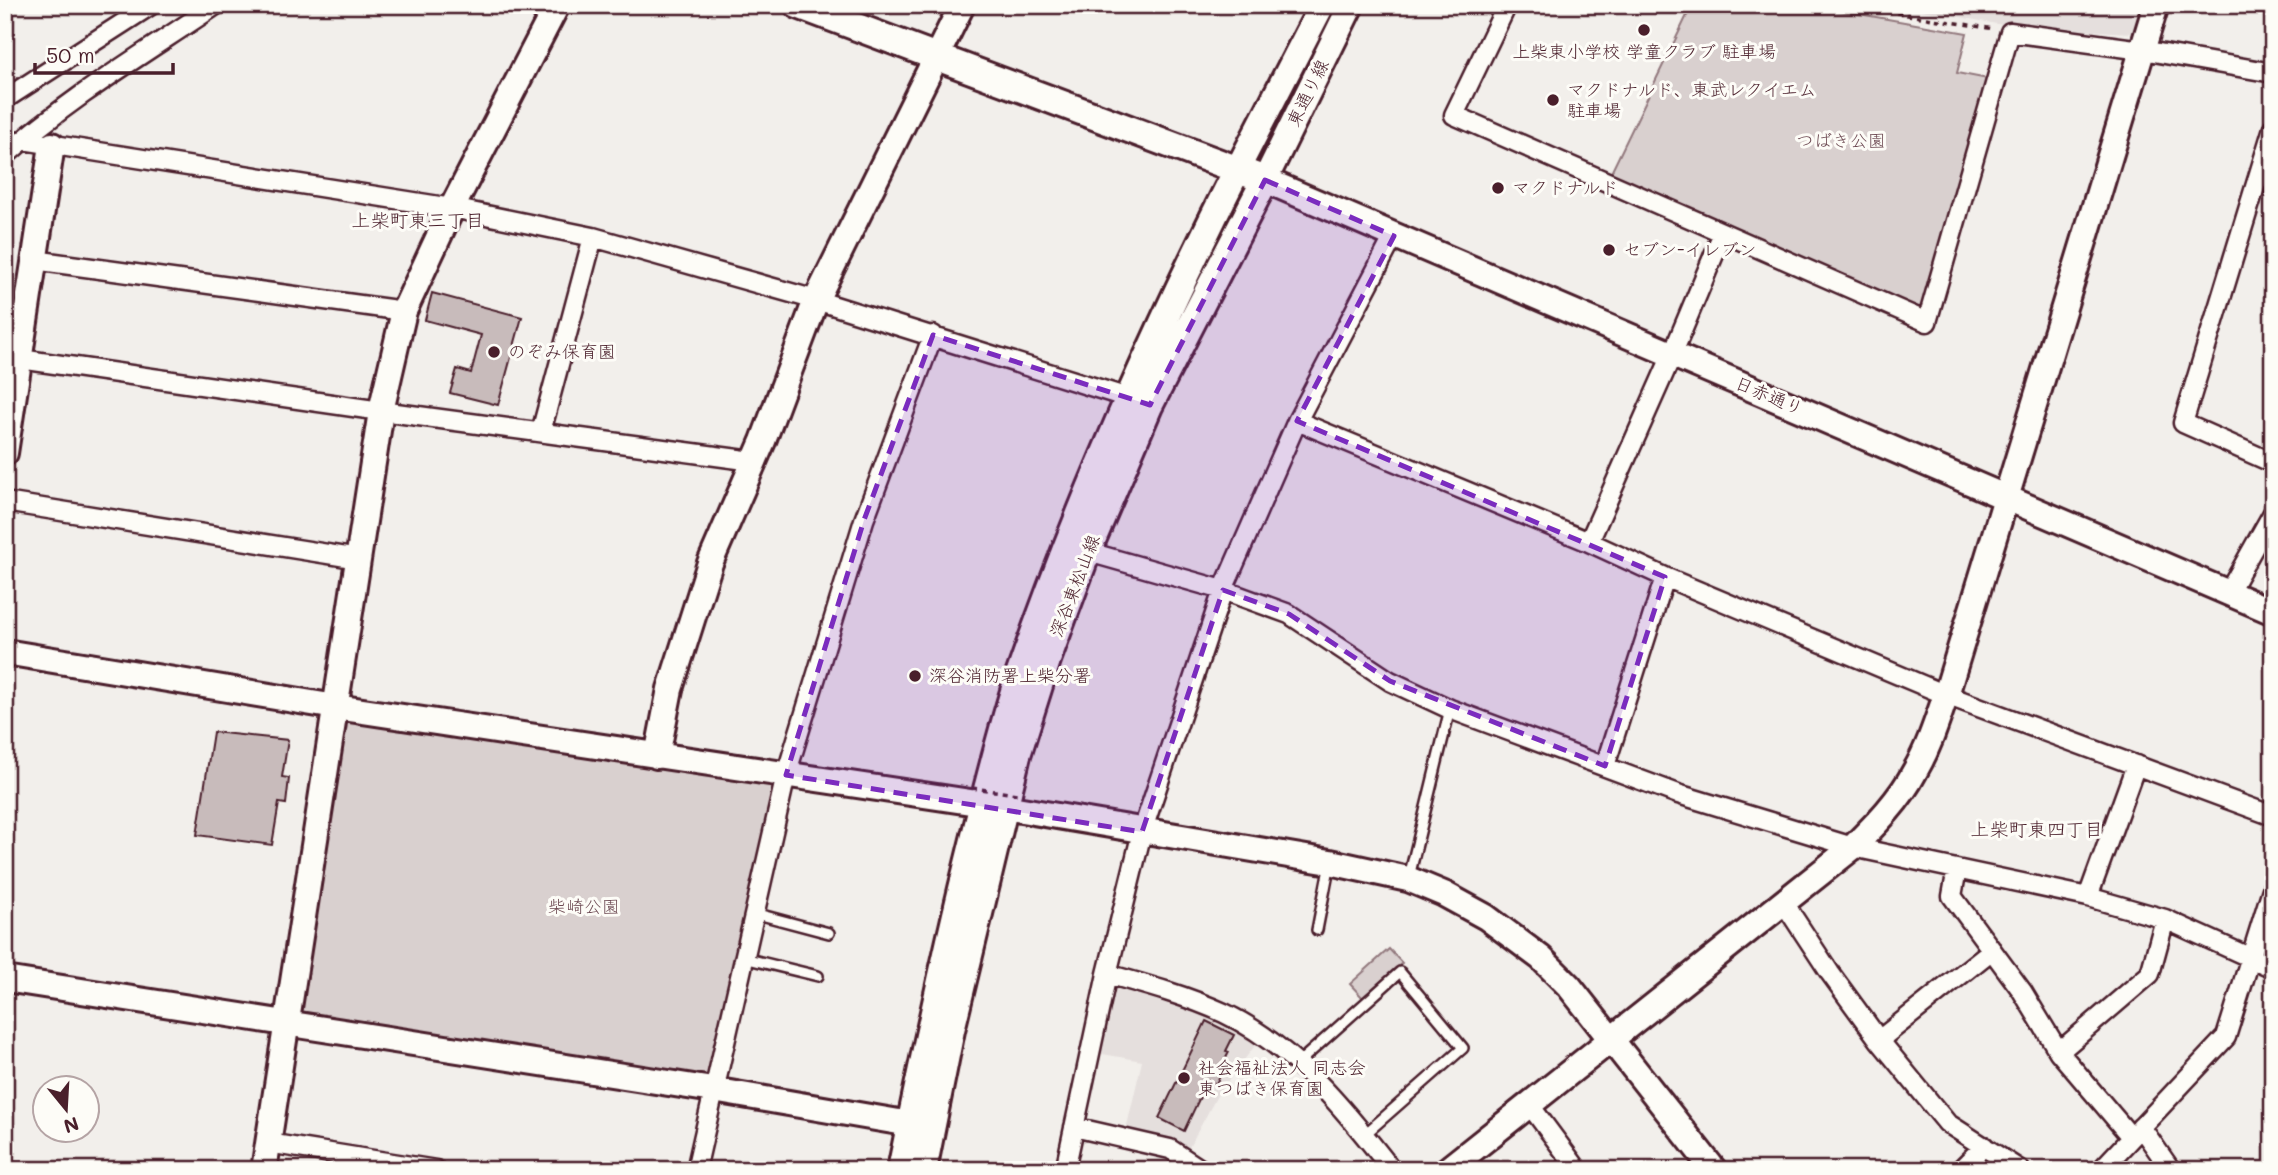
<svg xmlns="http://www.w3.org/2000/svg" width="2278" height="1175" viewBox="0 0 2278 1175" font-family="Mali,'Klee One',sans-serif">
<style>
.built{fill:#e5dfdd}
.green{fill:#d9d0cf;stroke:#92787d;stroke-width:2}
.building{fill:#c8bbbb;stroke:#4a1f2b;stroke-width:2}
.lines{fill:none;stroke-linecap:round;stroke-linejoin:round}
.lane-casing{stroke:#4a1f2b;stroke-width:14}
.street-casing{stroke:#4a1f2b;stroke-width:23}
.secondary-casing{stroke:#4a1f2b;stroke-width:30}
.primary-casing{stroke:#4a1f2b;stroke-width:32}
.path{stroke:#4a1f2b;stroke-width:3.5;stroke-dasharray:5 5;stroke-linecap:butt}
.lane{stroke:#fdfcf7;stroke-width:9}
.street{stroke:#fdfcf7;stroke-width:18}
.secondary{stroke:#fdfcf7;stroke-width:24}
.primary{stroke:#fdfcf7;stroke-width:26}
.path-bridge{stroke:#4a1f2b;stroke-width:3.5;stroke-dasharray:5 5;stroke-linecap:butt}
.marked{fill:#7b2cbf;fill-opacity:0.2;stroke:#7b2cbf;stroke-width:5;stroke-dasharray:14 9;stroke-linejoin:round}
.poi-dot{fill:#4a1f2b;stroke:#fdfcf7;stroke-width:2.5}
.labels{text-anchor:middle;stroke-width:6;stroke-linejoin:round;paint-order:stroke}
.poi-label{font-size:18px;fill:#4a1f2b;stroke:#fdfcf7;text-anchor:start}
.street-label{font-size:18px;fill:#4a1f2b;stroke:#fdfcf7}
.park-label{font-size:18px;fill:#6e4b54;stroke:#fdfcf7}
.neighbourhood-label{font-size:19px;fill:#4a1f2b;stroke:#fdfcf7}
</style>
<rect width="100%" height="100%" fill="#f2efeb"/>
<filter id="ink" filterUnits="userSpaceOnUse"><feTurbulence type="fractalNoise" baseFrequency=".0143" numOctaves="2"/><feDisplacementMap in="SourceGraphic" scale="14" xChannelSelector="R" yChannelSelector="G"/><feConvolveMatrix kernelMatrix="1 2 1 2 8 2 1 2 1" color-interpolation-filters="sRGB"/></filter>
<g filter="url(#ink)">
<path class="built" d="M1896,5H2148L2141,29L2133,33L2013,27Z
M1117,987L1225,1023L1257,1043L1218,1094L1186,1153L1126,1130L1142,1061L1097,1053L1110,991Z"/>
<path class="green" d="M1692,5H1808L1967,33L1957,73L1993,80L1924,317L1608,179Z
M336,707L786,775L713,1090L287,1024Z
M1389,949L1402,963L1363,998L1350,984Z"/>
<path class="building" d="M432,293L522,317L498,405L450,393L457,369L471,373L481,335L425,320Z
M213,732L288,740L282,777L289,778L286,804L279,803L272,845L197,835Z
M1206,1021L1234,1035L1226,1051L1229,1052L1222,1066L1224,1067L1216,1084L1208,1080L1184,1131L1159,1118Z"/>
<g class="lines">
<defs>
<path id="lane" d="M1409,877L1450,709
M754,913L829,933
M1317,930L1330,863
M744,958L818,976
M1298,1063L1400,972L1463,1048L1364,1135"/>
<path id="street" d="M1507,5L1454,115L1927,322L2010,32L2142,50L2273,73
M5,99L151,5
M2273,128L2183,423L2273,463
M23,140L452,208L593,237L816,300L1138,401
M5,156C69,98 145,53 216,5
M34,260L404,311
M20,359L381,411L753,461
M1297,421L1589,542L1665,577L1946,695L2273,816
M541,432L593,237
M5,502L359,559
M1589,542L1672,355L1723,233
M1078,549L1223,590L1289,614L1390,681L1450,709L1678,794L1853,847L2088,897L2165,919L2273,968
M2228,593L2273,513
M1605,766L1665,577
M1957,869L1952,896L2022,991L2059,1052L2131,1137
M2088,897L2136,765
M1784,903L1830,973L1879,1040L1947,1123L2020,1170
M1107,974C1147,985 1187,996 1224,1013C1294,1046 1346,1111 1392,1170
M1879,1040L1992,950
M2059,1052L2150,974L2165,919
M1529,1104L1578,1170
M1074,1127L1170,1149L1202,1170
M2141,1127L2171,1170
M268,1143L436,1170
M5,1170H6
M696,1170L786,775L864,520L933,335
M1065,1170L1107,974L1142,832L1223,590L1297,421L1394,236
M1960,1170L1984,1146
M2101,1170L2226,1037L2273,886"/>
<path id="secondary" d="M1351,5L1265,180L2273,612
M1237,170L1322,5
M5,453L52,145
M5,652L336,707L1004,807L1330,862L1408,879L1444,894L1486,917L1541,958L1569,986L1714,1170
M657,756L670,689L710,563L763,441L816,300L962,5
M5,979L713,1090L928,1127
M264,1170L381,411L404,311L452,208L557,5
M1447,1170L1853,847C1876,824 1900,800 1915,771C1929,747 1937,721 1946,695L2156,5"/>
<path id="primary" d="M798,5L1265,180L1149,406L1087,552L1047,660L1017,755L951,1030L923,1170
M901,1170C925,1051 950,933 980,816C993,768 1004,720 1020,673C1080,500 1155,332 1237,170"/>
</defs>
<use href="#lane" class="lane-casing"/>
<use href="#street" class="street-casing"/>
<use href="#secondary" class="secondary-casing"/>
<use href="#primary" class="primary-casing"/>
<path class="path" d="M1847,5L1994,29"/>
<use href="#lane" class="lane"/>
<use href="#street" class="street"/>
<use href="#secondary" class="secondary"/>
<use href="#primary" class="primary"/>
<path class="path-bridge" d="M972,788L1024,795"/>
</g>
</g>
<path class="marked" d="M1265,180L1394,236L1297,421L1665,577L1605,766L1390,681L1289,614L1223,590L1142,832L786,775L864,520L933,335L1150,405Z"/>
<g class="poi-dot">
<circle cx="1644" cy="30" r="7"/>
<circle cx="1553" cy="100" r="7"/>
<circle cx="1498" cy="188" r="7"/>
<circle cx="1609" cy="250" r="7"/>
<circle cx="494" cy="352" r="7"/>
<circle cx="915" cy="676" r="7"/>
<circle cx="1184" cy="1078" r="7"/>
</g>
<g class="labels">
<g class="poi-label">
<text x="1644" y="58" text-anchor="middle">上柴東小学校 学童クラブ 駐車場</text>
<text x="1567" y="96">マクドナルド、東武レクイエム<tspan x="1567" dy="21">駐車場</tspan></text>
<text x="1512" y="194">マクドナルド</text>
<text x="1623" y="256">セブン-イレブン</text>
<text x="508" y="358">のぞみ保育園</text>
<text x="929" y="682">深谷消防署上柴分署</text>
<text x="1198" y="1074">社会福祉法人 同志会<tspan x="1198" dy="21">東つばき保育園</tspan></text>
</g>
<g class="street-label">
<text transform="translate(1308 93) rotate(-64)" y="6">東通り線</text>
<text transform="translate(1769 396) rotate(23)" y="6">日赤通り</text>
<text transform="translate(1075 586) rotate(-69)" y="6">深谷東松山線</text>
</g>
<g class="park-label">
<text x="1841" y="147">つばき公園</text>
<text x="584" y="913">柴崎公園</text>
</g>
<g class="neighbourhood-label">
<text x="418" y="227">上柴町東三丁目</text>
<text x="2037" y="836">上柴町東四丁目</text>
</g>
</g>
<rect width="2278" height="1175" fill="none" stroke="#fdfcf7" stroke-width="28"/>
<rect x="14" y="14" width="2250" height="1147" fill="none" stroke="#4a1f2b" stroke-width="2.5" filter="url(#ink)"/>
<g transform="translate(66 1109) rotate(162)"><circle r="33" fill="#fdfcf7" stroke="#b5a4a5" stroke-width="2"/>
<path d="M0-5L12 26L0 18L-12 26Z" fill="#4a1f2b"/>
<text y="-10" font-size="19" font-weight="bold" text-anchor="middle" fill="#4a1f2b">N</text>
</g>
<path d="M35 63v10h138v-10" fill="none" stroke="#4a1f2b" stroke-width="3.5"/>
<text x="46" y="63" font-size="21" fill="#4a1f2b" stroke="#fdfcf7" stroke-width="5" paint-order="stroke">50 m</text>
</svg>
